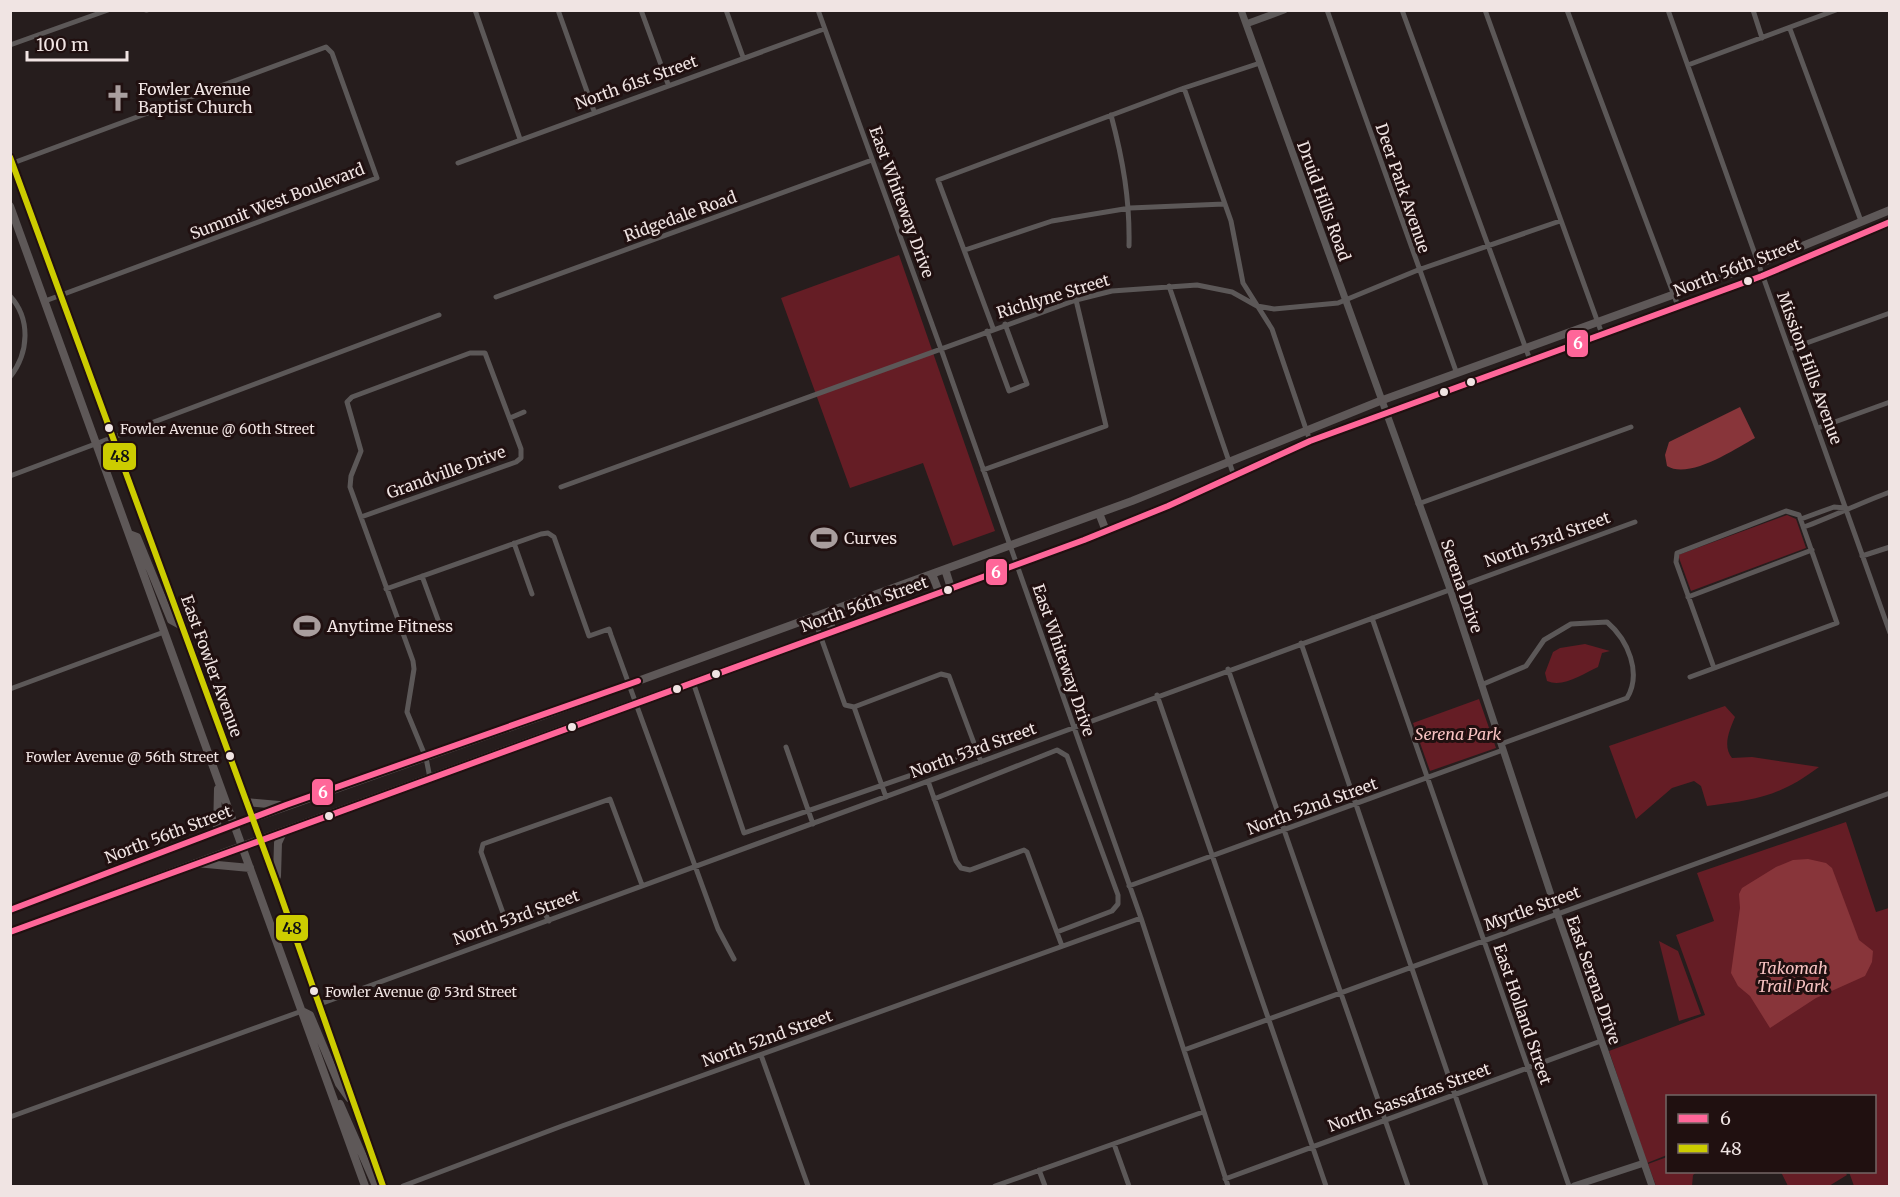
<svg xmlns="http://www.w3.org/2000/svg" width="1900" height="1197" viewBox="0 0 1900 1197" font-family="Merriweather,serif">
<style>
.green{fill:#651d25}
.water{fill:#88353a}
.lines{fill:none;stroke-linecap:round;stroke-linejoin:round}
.minor{stroke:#5c5858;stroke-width:5}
.tertiary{stroke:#5c5858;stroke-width:7}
.secondary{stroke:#5f5959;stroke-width:8}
.primary{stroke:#5e5858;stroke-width:8}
.bus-1-casing{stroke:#201010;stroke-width:10}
.bus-2-casing{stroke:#201010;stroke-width:10}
.bus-1{stroke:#f69;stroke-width:6}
.bus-2{stroke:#cc0;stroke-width:6}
.bus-dot{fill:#f0e4e3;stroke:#201010;stroke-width:2}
.labels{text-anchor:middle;stroke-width:6;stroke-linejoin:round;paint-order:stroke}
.bus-label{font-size:14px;fill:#f0e4e3;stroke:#201010;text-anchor:start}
.street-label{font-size:16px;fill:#f0e4e3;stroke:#201010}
.poi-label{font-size:16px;fill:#f0e4e3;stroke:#201010;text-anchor:start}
.park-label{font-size:16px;font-style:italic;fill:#f8c3c2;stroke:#201010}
.line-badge{stroke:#201010;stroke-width:2}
.badge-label{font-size:16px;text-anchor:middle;font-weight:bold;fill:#fff}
.pale-badge-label{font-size:16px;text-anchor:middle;font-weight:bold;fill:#111}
</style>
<rect width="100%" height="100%" fill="#261d1d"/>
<path class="green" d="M899,255L995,531L953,546L923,463L850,488L781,298Z
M1787,515L1796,519L1806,548L1691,591L1678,555Z
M1585,644L1610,651L1602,653L1598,667C1583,674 1563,688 1547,681L1545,673L1553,652L1560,648Z
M1479,699L1496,748L1430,771L1413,723Z
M1725,706L1735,717C1730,729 1722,746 1732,758L1752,757L1819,767C1779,797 1755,800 1707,806L1701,786L1694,781L1672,788L1636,819L1609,746Z
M1846,822L1876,912L1889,908V1186H1854L1849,1172H1874V1096H1668L1667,1155L1647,1163L1609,1051L1705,1015L1676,935L1714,921L1697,873Z
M1659,941L1678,951L1701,1014L1679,1021Z
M1667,1157L1668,1172H1697L1693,1175L1692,1186H1656L1648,1164Z
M1781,1172H1845L1847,1175L1829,1186H1788Z"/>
<path class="water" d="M1740,407L1755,438C1735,449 1689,480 1667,466L1665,455L1669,442Z
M1808,859L1826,863L1832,868L1859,940L1873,951L1872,962L1865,976L1816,998L1770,1028L1750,996L1738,986L1731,973L1740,908L1739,894L1742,888L1776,867L1793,860Z"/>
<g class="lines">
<path class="minor" d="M146,10H147
M475,10L520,139
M558,10L594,111
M641,10L668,84
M726,10L743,57
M818,10L941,349L1141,918L1228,1186
M1327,10L1457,374
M1402,10L1530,360
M1485,10L1602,334
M1567,10L1678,306
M1668,10L1890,633
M1753,10L1762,38
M1790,29L1861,221
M10,45L108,10
M1688,65L1836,10
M1184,88L1231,221L1243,283L1272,329L1310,441
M1111,115C1123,160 1130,200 1129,246
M13,163L326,47L332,53L377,178L45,301
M458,163L824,29
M965,250L1052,221L1130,208L1224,204
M1169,286L1234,476
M10,296C31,319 29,353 10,377
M496,297L872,160
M993,328L938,180L1184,88L1260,63
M987,331L1009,391L1027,384L1005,324
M1790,349L1890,313
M510,418L524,412
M1818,428L1890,402
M983,470L1106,426L1076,300
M10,476L439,315
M561,487L1076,300L1112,291L1197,285L1232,292L1257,306L1274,309L1338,303L1418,270L1560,221
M1418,504L1631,427
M361,517L516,462L521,458V449L485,353H470L352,397L347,402L361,451L351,476L350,487L413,661L414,669L407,712L426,758L430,778
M1801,519L1834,507L1845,508
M1804,527C1834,516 1860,503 1890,492
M514,543L532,594
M1862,556L1890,547
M422,576L441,628
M386,589L541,534L548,533L554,537L589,636L609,629L611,635L718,929L734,959
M1688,597L1812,550
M814,618L845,705L854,707L886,797
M1372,618L1569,1186
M1301,643L1486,1186
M1228,669L1408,1186
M1690,677L1837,623L1799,515L1786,511L1677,553L1676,562L1714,668
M693,682L744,833L978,752
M1481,685L1526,666L1544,640L1571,624L1607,622C1628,640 1642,673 1627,698L1501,744
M10,689L164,632
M1157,695L1326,1186
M854,707L941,674L949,676L981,762
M786,747L813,824
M928,781L956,861L961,868L970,870L1024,850L1027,852L1062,946
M934,799L1057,750L1067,756L1118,895V904L1112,911L1057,932
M1129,886L1503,750
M549,921L543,910L510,917L503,913L481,852L483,844L610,799L642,885
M320,1004L1635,522
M1184,1050L1890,793
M761,1055L808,1186
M10,1117L302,1011
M1114,1144L1129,1186
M1039,1170L1045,1186
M1225,1179L1601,1041
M403,1186L562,1126L1141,918
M995,1186L1203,1112"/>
<path class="tertiary" d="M1241,10L1450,589L1557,913L1652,1186
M1246,24L1284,10
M1574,1186L1644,1163"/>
<path class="secondary" d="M10,910L234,825
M10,932L242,846"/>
<path class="primary" d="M10,156L277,885L383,1186
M10,206L365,1186
M1099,513L1106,531
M129,534L137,537L171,620L182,626
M945,569L951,588
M932,574L939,592
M826,613L833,631
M246,802L279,805
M234,825L542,716L1132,501L1380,401L1766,261L1890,210
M217,832L218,789
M242,846L1084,540L1168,506L1310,441L1762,276L1890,222
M196,863L250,868
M277,876L278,843L283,832
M302,1011L310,1015L339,1084L349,1098
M340,1104L376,1186"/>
<defs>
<path id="bus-1" d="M10,910L286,805L638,681
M10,932L1084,540L1168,506L1310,441L1762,276L1890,222"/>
<path id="bus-2" d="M10,157L277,885L383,1186"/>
</defs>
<use href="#bus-1" class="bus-1-casing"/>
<use href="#bus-2" class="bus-2-casing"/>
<use href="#bus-1" class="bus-1"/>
<use href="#bus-2" class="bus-2"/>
</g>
<defs>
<symbol id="church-bare" viewBox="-9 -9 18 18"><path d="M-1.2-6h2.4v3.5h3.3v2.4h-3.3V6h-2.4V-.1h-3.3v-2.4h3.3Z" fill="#a99e9e" stroke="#201010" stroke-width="2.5" paint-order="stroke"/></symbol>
<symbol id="stadium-bare" viewBox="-9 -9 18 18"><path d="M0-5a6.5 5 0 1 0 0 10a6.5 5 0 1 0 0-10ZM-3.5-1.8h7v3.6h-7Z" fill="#a99e9e" stroke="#201010" stroke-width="2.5" paint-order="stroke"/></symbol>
</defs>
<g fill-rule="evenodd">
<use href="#church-bare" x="99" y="79" width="38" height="38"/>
<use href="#stadium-bare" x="805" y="519" width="38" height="38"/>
<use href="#stadium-bare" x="288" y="607" width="38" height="38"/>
</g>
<g class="bus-dot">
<circle cx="1748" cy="281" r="5"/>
<circle cx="1471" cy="382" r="5"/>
<circle cx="1444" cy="392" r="5"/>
<circle cx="109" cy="428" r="5"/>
<circle cx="948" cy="590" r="5"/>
<circle cx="716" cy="674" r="5"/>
<circle cx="677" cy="689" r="5"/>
<circle cx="572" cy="727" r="5"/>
<circle cx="230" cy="756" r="5"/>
<circle cx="329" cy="816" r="5"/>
<circle cx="314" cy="991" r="5"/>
</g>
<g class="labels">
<g class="bus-label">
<text x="120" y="434">Fowler Avenue @ 60th Street</text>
<text x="219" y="762" text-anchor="end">Fowler Avenue @ 56th Street</text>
<text x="325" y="997">Fowler Avenue @ 53rd Street</text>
</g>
<g class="street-label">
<text transform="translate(636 82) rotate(-20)" y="6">North 61st Street</text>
<text transform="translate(1403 188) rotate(71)" y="6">Deer Park Avenue</text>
<text transform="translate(277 201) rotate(-21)" y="6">Summit West Boulevard</text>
<text transform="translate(1324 201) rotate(70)" y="6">Druid Hills Road</text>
<text transform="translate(902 202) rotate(70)" y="6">East Whiteway Drive</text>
<text transform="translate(680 216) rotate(-20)" y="6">Ridgedale Road</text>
<text transform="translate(1737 267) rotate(-21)" y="6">North 56th Street</text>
<text transform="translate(1053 296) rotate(-17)" y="6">Richlyne Street</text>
<text transform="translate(1810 368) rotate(70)" y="6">Mission Hills Avenue</text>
<text transform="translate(446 472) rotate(-20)" y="6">Grandville Drive</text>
<text transform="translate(1547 539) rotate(-20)" y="6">North 53rd Street</text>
<text transform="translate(1462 586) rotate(71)" y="6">Serena Drive</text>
<text transform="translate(864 604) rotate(-20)" y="6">North 56th Street</text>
<text transform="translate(1064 660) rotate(71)" y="6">East Whiteway Drive</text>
<text transform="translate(212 666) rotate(70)" y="6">East Fowler Avenue</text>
<text transform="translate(973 750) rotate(-20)" y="6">North 53rd Street</text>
<text transform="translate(1312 806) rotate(-20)" y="6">North 52nd Street</text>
<text transform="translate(168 834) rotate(-21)" y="6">North 56th Street</text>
<text transform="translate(1532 908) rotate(-20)" y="6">Myrtle Street</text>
<text transform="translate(516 917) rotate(-20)" y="6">North 53rd Street</text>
<text transform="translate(1594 980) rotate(71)" y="6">East Serena Drive</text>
<text transform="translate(1523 1014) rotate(71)" y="6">East Holland Street</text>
<text transform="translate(767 1038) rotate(-20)" y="6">North 52nd Street</text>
<text transform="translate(1409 1097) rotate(-20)" y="6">North Sassafras Street</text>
</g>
<g class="poi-label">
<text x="138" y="95">Fowler Avenue<tspan x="138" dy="18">Baptist Church</tspan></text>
<text x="844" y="544">Curves</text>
<text x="327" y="632">Anytime Fitness</text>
</g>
<g class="park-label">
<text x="1458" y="740">Serena Park</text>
<text x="1793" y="974">Takomah<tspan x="1793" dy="18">Trail Park</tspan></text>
</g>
</g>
<g class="line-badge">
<rect x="1566" y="329" width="23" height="29" rx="6" fill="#f69"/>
<rect x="102" y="442" width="35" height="29" rx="6" fill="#cc0"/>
<rect x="985" y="558" width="23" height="28" rx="6" fill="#f69"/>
<rect x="311" y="778" width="23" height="28" rx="6" fill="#f69"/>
<rect x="275" y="914" width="34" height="28" rx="6" fill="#cc0"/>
</g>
<g class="badge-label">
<text x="1578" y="349">6</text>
<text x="996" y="578">6</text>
<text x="323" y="798">6</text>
</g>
<g class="pale-badge-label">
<text x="120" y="462">48</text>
<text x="292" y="934">48</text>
</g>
<rect width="1900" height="1197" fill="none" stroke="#f0e4e3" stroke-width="24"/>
<rect x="1666" y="1095" width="210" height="78" fill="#201010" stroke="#736564" stroke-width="1.5"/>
<rect x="1678" y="1114" width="30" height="9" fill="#ff6699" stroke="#736564" stroke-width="1.5"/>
<text x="1720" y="1125" font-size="18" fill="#f0e4e3">6</text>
<rect x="1678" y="1144" width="30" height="9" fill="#cccc00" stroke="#736564" stroke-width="1.5"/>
<text x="1720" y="1155" font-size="18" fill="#f0e4e3">48</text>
<path d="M27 51v9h100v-9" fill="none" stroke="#f0e4e3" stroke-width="3"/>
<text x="36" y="51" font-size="18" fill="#f0e4e3" stroke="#201010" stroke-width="4.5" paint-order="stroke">100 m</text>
</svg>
